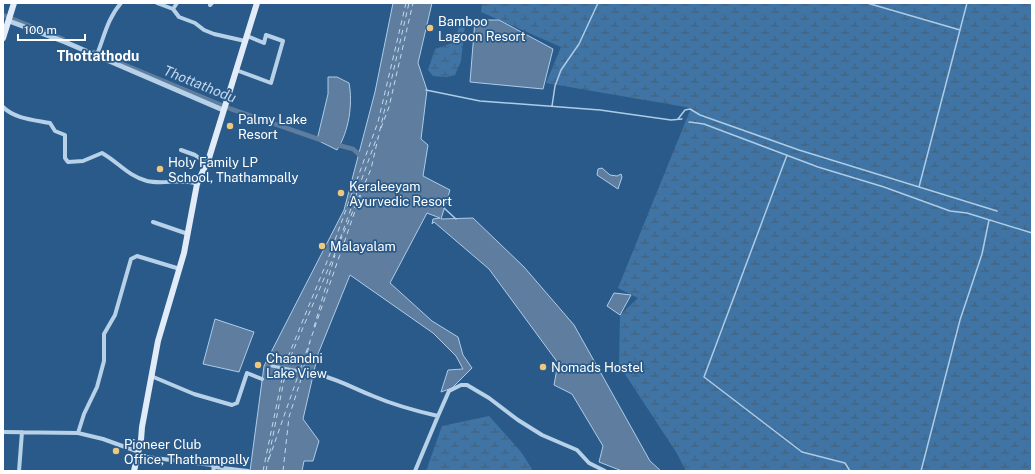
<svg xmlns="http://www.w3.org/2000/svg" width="1035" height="474" viewBox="0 0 1035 474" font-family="'Public Sans',sans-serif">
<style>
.wetland{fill:url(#wetland-marsh)}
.water{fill:#5f7e9f;stroke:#accce8}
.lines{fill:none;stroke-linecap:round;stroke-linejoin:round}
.stream{stroke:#accce8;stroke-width:1.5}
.canal{stroke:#5f7e9f;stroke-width:4.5}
.ferry{stroke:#c3daf0;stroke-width:1;stroke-dasharray:5 4;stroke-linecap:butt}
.pedestrian{stroke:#b7d1e8;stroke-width:3}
.minor{stroke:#b7d1e8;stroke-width:4}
.tertiary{stroke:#b7d1e8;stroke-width:5}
.secondary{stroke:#e1ecf8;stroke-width:6}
.poi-dot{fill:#efc77f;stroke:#2a5a89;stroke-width:1.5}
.labels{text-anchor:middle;stroke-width:3.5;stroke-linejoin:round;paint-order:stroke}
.poi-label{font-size:13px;fill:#fff;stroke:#2a5a89;text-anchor:start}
.neighbourhood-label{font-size:14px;font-weight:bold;fill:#fff;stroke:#2a5a89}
.water-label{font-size:14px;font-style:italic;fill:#c3daf0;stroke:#2a5a89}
</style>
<defs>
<pattern id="wetland-marsh" width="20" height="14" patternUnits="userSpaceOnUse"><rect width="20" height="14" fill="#3f74a5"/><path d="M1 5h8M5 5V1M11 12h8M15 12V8" fill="none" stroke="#465e74"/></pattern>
</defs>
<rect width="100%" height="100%" fill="#2a5a89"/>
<path class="wetland" d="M482,3H1032V471H686L676,452L619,365L620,315L638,298L618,288L691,108L546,83L561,47L481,12Z
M460,22H465V26L461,61L455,75L447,77L433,76L428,70L435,49L455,42Z
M489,416L522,453L533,471H426L442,426Z"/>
<path class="water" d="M393,3H432L418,63L427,90L421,139L428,145L423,176L450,190L441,219L473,218L524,267L574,325L650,461L661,471H622L599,462L603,446L572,394L554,385L558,363L489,269L434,222L432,224L433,219L440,218L427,213L390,283L432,321L458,337L463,355L472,368L452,388L441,392L448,370L463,369L456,356L433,333L350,275L318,354L303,419L319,441L313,461H304L302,471H250L264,366L344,210L375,92Z
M475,20H499L553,49L543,89L470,82Z
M328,77H337L349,83C353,104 349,131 337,150L317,140L328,94Z
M602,168L610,175L617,176L621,174L622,177L618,189L597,175L598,169Z
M614,293L631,295L620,315L607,306Z
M215,319L254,332L239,372L203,364Z"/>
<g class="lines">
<path class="stream" d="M867,3L960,30
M426,90L480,101L600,110L671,120L682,119
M552,106L555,86L561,70L579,44L598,3
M678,119L685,110L690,109L700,115L799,150L997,211
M689,122L704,124L818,167L884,187L950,211L967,213L1032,233
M787,155L704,377L802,452L845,463L850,471
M919,187L967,3
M444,208L456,219
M921,471L960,320L982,254L989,220"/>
<path class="canal" d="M3,15L63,39
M94,52L231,109L321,140
M334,144L353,149L361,156"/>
<path class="ferry" d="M381,128L389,107L413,3
M340,239L377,137
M314,327L335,255
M300,370L363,188
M303,370L310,342
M303,375H312
M269,459L299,373
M263,471L285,364L328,259L378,122L406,3
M266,471L287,365L371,169L409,3
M283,471L289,417L303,373"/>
<path class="pedestrian" d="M272,366L315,374"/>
<path class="minor" d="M157,3L173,9
M177,3L173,9L179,17L195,23L204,30L214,34L245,41
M210,5L212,3
M96,57C104,38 107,19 121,3
M236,70L271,83L283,41L266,35L264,43L247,36
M3,107C15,119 35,120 50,123L55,131L65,135V158L68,162L83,161L102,153C118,162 128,176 147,181C164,185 181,178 197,184
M181,150L195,155L207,164
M153,222L188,234
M319,375C338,379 355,389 373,396C394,405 416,411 438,416L415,471
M151,376L194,394L232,405L237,403L247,373L262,379
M438,416L449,391L461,385H467L489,398L518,420L542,435L577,450L589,463L605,471
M3,432L78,433L103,439L139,452
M78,433L84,414L97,387L104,361V334L115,315L131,259L137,256L180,269
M138,456L212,465L214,468L213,471
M214,467L248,471
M19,471L22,432"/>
<path class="tertiary" d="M9,21L65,42L223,110"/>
<path class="secondary" d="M3,38L14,3
M134,471L141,440L142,427L158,341L184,253L197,184L209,158L257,3"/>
</g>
<g class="poi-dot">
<circle cx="430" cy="28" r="4"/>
<circle cx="230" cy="126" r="4"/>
<circle cx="160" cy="169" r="4"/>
<circle cx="341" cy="193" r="4"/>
<circle cx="322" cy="246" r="4"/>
<circle cx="258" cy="365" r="4"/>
<circle cx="543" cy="367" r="4"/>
<circle cx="116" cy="451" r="4"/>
</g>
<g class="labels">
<g class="poi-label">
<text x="438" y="26">Bamboo<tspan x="438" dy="15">Lagoon Resort</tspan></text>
<text x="238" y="124">Palmy Lake<tspan x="238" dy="15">Resort</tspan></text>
<text x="168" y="167">Holy Family LP<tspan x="168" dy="15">School, Thathampally</tspan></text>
<text x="349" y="191">Keraleeyam<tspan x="349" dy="15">Ayurvedic Resort</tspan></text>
<text x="330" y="251">Malayalam</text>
<text x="266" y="363">Chaandni<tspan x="266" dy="15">Lake View</tspan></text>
<text x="551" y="372">Nomads Hostel</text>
<text x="124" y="449">Pioneer Club<tspan x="124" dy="15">Office, Thathampally</tspan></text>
</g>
<g class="neighbourhood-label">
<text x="98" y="61">Thottathodu</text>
</g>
<g class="water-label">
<text transform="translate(200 84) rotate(22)" y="5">Thottathodu</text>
</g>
</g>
<rect width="1035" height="474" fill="none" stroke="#ffffff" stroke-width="8"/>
<path d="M18 34v6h67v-6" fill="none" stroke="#ffffff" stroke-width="2"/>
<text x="24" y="34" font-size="12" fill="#ffffff" stroke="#2a5a89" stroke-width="3" paint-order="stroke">100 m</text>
</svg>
